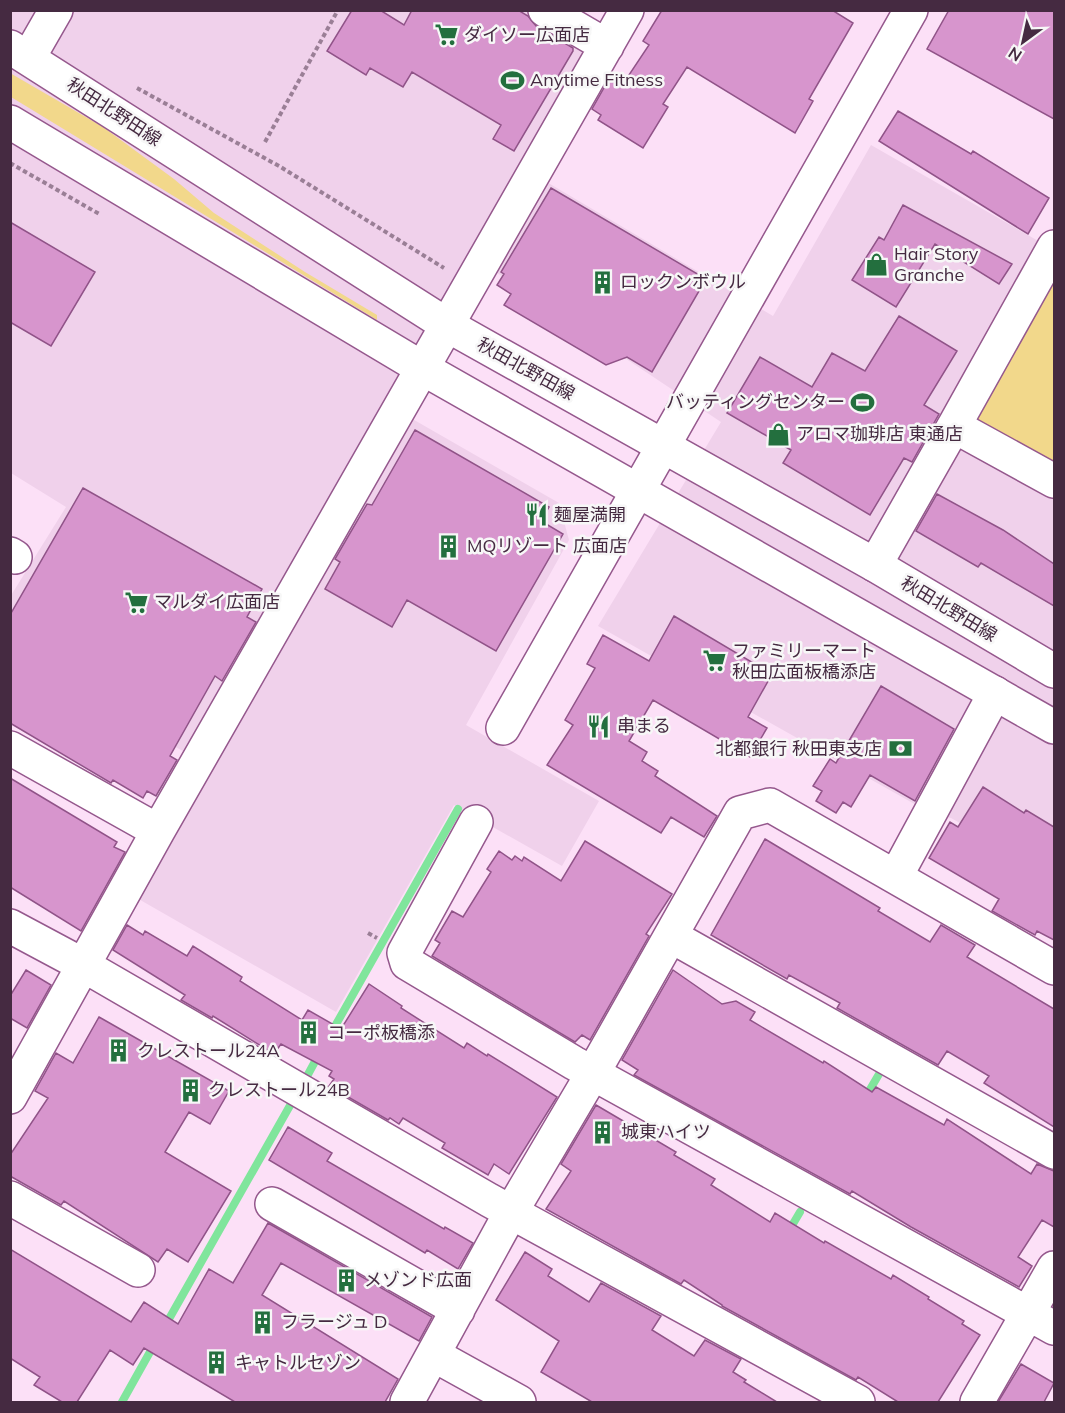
<svg xmlns="http://www.w3.org/2000/svg" width="1065" height="1413" viewBox="0 0 1065 1413" font-family="Mulish,'Noto Sans JP',sans-serif">
<style>
.built{fill:#f0d1eb}
.green{fill:#f2d88b}
.lines{fill:none;stroke-linecap:round;stroke-linejoin:round}
.stream{stroke:#80e59c;stroke-width:8}
.building{fill:#d795cd;stroke:#905388;stroke-width:1.5}
.street-casing{stroke:#95588d;stroke-width:36}
.secondary-casing{stroke:#95588d;stroke-width:36}
.primary-casing{stroke:#95588d;stroke-width:36}
.path{stroke:#9a7f96;stroke-width:4;stroke-dasharray:4.5 3;stroke-linecap:butt}
.street{stroke:#fff;stroke-width:33}
.secondary{stroke:#fff;stroke-width:33}
.primary{stroke:#fff;stroke-width:33}
.labels{text-anchor:middle;stroke-width:5;stroke-linejoin:round;paint-order:stroke}
.poi-label{font-size:18px;fill:#452a41;stroke:#f7f7f7;text-anchor:start}
.street-label{font-size:18px;fill:#452a41;stroke:#f7f7f7}
</style>
<rect width="100%" height="100%" fill="#fce0f7"/>
<path class="built" d="M11,11H561L620,44L540,178L773,316L871,145L1054,250V876L951,818L934,815L598,626L721,422L473,257L190,755L11,655L10,597L66,507L11,473Z
M409,417L559,503L569,540L466,725L599,801L562,866L454,805L336,1012L135,897Z"/>
<path class="green" d="M10,73L103,127L174,179L214,213L305,272L377,315V320L11,97Z
M1054,250V472L961,421Z"/>
<g class="lines">
<path class="stream" d="M330,1035L458,809
M305,1080L319,1054
M865,1098L882,1069
M787,1234L800,1212
M165,1326L292,1102
M122,1402L155,1343"/>
</g>
<path class="building" d="M352,10H380L404,25L412,10H518L528,16L536,26L573,48V51L514,151L493,139L501,125L412,72L403,87L370,68L366,75L327,51Z
M662,10H832L853,23L809,99L813,101L795,133L687,67L663,104L668,107L643,148L598,120L601,115L592,109L609,79L621,87L649,45L643,41Z
M949,10H1054V119L927,49Z
M898,111L971,154L973,151L1049,198L1028,234L879,141Z
M551,188L706,279L652,372L627,357L606,365L504,305L511,294L497,285L504,274L501,272Z
M903,205L1012,264L999,284L935,244L896,307L852,280L879,237L884,240Z
M10,222L95,272L51,346L10,322Z
M899,316L957,351L924,405L939,414L912,462L904,458L870,515L783,463L791,450L727,413L760,357L812,387L832,353L865,371Z
M415,430L549,507L541,521L563,534L496,651L407,600L392,627L325,589L340,562L335,559L367,504L372,505Z
M83,488L262,589L247,617L256,622L222,681L215,676L170,756L177,760L156,796L147,791L143,798L113,780L111,783L10,723V615Z
M937,494L1003,530L1054,564V606L981,563L978,567L916,531Z
M674,616L772,674L748,717L767,728L750,757L653,700L629,741L647,752L642,761L658,771L655,776L717,816L704,837L671,817L661,833L547,765L573,725L565,720L595,668L587,664L603,635L649,661Z
M881,686L954,729L915,801L870,775L851,807L843,802L836,813L816,801L822,791L813,786L830,759L836,763Z
M10,778L117,842L114,847L125,852L81,931L10,887Z
M983,787L1024,813L1026,810L1054,827V940L1037,931L1035,935L992,911L999,899L929,858L950,822L958,827Z
M765,839L880,908L878,911L930,942L941,925L975,945L967,957L1054,1009V1127L984,1083L989,1076L947,1051L938,1065L837,1008L840,1003L789,975L787,979L711,935Z
M585,841L672,894L646,934L649,936L590,1040L582,1035L575,1042L432,956L440,943L435,940L452,911L463,917L491,872L487,869L499,851L512,860L515,856L522,861L524,857L561,881Z
M127,925L143,935L145,931L187,956L193,946L242,977L240,981L302,1020L308,1010L341,1029L369,984L402,1006L401,1008L464,1048L467,1043L487,1056L488,1054L557,1097L509,1174L494,1164L488,1175L442,1148L445,1143L403,1118L399,1124L390,1118L388,1120L329,1086L334,1079L329,1076L332,1071L281,1044L274,1054L213,1016L212,1018L181,1000L185,995L113,950Z
M26,970L51,985L27,1028L10,1018V996Z
M673,970L722,1004L736,1001L755,1012L750,1020L823,1063L824,1061L872,1092L876,1087L944,1125L947,1119L1031,1174L1037,1164L1054,1171V1227L1042,1220L1018,1257L1032,1266L1019,1287L911,1227L852,1191L850,1194L634,1075L638,1070L622,1060Z
M99,1017L229,1091L210,1124L189,1112L165,1152L231,1191L188,1262L167,1249L158,1262L64,1201L61,1205L10,1176V1155L48,1098L35,1091L56,1053L73,1063Z
M596,1105L676,1152L674,1155L715,1179L711,1185L770,1222L775,1213L824,1243L825,1241L891,1279L893,1275L929,1297L928,1299L964,1321L962,1324L980,1335L938,1402H898L858,1377L856,1380L722,1306V1305L684,1280L681,1284L546,1209L571,1171L561,1164Z
M288,1127L332,1153L327,1161L444,1229L445,1227L473,1243L458,1269L427,1250L425,1253L269,1160Z
M268,1223L432,1317L419,1341L281,1263L262,1295L398,1379L385,1402H235L144,1348L133,1365L110,1350L77,1402H62L34,1385L40,1377L10,1358V1249L131,1322L144,1302L178,1324L209,1269L233,1283Z
M525,1252L552,1269L548,1276L589,1302L601,1283L661,1316L652,1330L694,1356L705,1340L741,1359L733,1372L746,1380L744,1382L777,1402H592L541,1372L559,1341L496,1300Z
M1021,1364L1054,1383L1044,1402H998Z"/>
<g class="lines">
<defs>
<path id="street" d="M545,10L607,46
M29,57L56,10
M1054,247L954,426L1054,481
M10,554L15,557
M875,565L954,426
M10,748L158,831
M476,822L404,953L407,963L574,1063L1054,1328
M896,876L995,693
M10,926L83,965L489,1200L858,1402
M671,936L1054,1152
M10,1097L158,831L627,10
M10,1198L138,1270
M272,1204L458,1310
M434,1355L519,1402
M407,1402L511,1212L593,1073L740,813L770,805L1054,968
M977,1402L1054,1268"/>
<path id="secondary" d="M503,728L911,10"/>
<path id="primary" d="M10,47L447,325L875,565L1054,671
M10,122L422,368L1054,727"/>
</defs>
<use href="#street" class="street-casing"/>
<use href="#secondary" class="secondary-casing"/>
<use href="#primary" class="primary-casing"/>
<path class="path" d="M137,88L279,166L444,268
M265,142L338,10
M10,163L101,215
M368,933L377,938"/>
<use href="#street" class="street"/>
<use href="#secondary" class="secondary"/>
<use href="#primary" class="primary"/>
</g>
<defs>
<symbol id="supermarket-bare" viewBox="-9 -9 18 18"><path d="M-6-5.5h2.5l.6 2H6L4.5 2H-2.5L-4.4-4H-6ZM-1.5 3.2a1.3 1.3 0 1 0 .1 0ZM3 3.2a1.3 1.3 0 1 0 .1 0Z" fill="#236f3e" stroke="#f7f7f7" stroke-width="2.5" paint-order="stroke"/></symbol>
<symbol id="stadium-bare" viewBox="-9 -9 18 18"><path d="M0-5a6.5 5 0 1 0 0 10a6.5 5 0 1 0 0-10ZM-3.5-1.8h7v3.6h-7Z" fill="#236f3e" stroke="#f7f7f7" stroke-width="2.5" paint-order="stroke"/></symbol>
<symbol id="shop-bare" viewBox="-9 -9 18 18"><path d="M-5-2.5h2.3a2.7 3.5 0 0 1 5.4 0H5L5.5 6h-11ZM-1.5-2.5h3a1.5 2.3 0 0 0-3 0Z" fill="#236f3e" stroke="#f7f7f7" stroke-width="2.5" paint-order="stroke"/></symbol>
<symbol id="building-bare" viewBox="-9 -9 18 18"><path d="M-4-6H4V6H1V3H-1V6H-4ZM-2.5-4.3h1.7v1.8h-1.7ZM.8-4.3h1.7v1.8H.8ZM-2.5-1h1.7V.8h-1.7ZM.8-1h1.7V.8H.8Z" fill="#236f3e" stroke="#f7f7f7" stroke-width="2.5" paint-order="stroke"/></symbol>
<symbol id="restaurant-bare" viewBox="-9 -9 18 18"><path d="M-5-6h1v4h1v-4h1v4h1v-4h1v5L-1.5 .5V6h-2V.5L-5-1ZM5-6V6H3V1.5H1.5Q1.5-4 5-6Z" fill="#236f3e" stroke="#f7f7f7" stroke-width="2.5" paint-order="stroke"/></symbol>
<symbol id="bank-bare" viewBox="-9 -9 18 18"><path d="M-6-4H6V4H-6ZM0-2.3a2.3 2.3 0 1 0 0 4.6a2.3 2.3 0 1 0 0-4.6Z" fill="#236f3e" stroke="#f7f7f7" stroke-width="2.5" paint-order="stroke"/></symbol>
</defs>
<g fill-rule="evenodd">
<use href="#supermarket-bare" x="430" y="18" width="33" height="33"/>
<use href="#stadium-bare" x="496" y="64" width="33" height="33"/>
<use href="#shop-bare" x="860" y="248" width="33" height="33"/>
<use href="#building-bare" x="586" y="266" width="33" height="33"/>
<use href="#stadium-bare" x="846" y="386" width="33" height="33"/>
<use href="#shop-bare" x="762" y="418" width="33" height="33"/>
<use href="#restaurant-bare" x="520" y="498" width="33" height="33"/>
<use href="#building-bare" x="432" y="530" width="33" height="33"/>
<use href="#supermarket-bare" x="120" y="586" width="33" height="33"/>
<use href="#supermarket-bare" x="698" y="644" width="33" height="33"/>
<use href="#restaurant-bare" x="582" y="710" width="33" height="33"/>
<use href="#bank-bare" x="884" y="732" width="33" height="33"/>
<use href="#building-bare" x="292" y="1016" width="33" height="33"/>
<use href="#building-bare" x="102" y="1034" width="33" height="33"/>
<use href="#building-bare" x="174" y="1074" width="33" height="33"/>
<use href="#building-bare" x="586" y="1116" width="33" height="33"/>
<use href="#building-bare" x="330" y="1264" width="33" height="33"/>
<use href="#building-bare" x="246" y="1306" width="33" height="33"/>
<use href="#building-bare" x="200" y="1346" width="33" height="33"/>
</g>
<g class="labels">
<g class="poi-label">
<text x="464" y="41">ダイソー広面店</text>
<text x="530" y="86">Anytime Fitness</text>
<text x="894" y="260">Hair Story<tspan x="894" dy="21">Granche</tspan></text>
<text x="620" y="288">ロックンボウル</text>
<text x="845" y="408" text-anchor="end">バッティングセンター</text>
<text x="796" y="440">アロマ珈琲店 東通店</text>
<text x="554" y="521">麺屋満開</text>
<text x="467" y="552">MQリゾート 広面店</text>
<text x="154" y="608">マルダイ広面店</text>
<text x="732" y="657">ファミリーマート<tspan x="732" dy="21">秋田広面板橋添店</tspan></text>
<text x="617" y="732">串まる</text>
<text x="882" y="755" text-anchor="end">北都銀行 秋田東支店</text>
<text x="327" y="1039">コーポ板橋添</text>
<text x="137" y="1057">クレストール24A</text>
<text x="208" y="1096">クレストール24B</text>
<text x="621" y="1138">城東ハイツ</text>
<text x="364" y="1286">メゾンド広面</text>
<text x="281" y="1328">フラージュ D</text>
<text x="235" y="1369">キャトルセゾン</text>
</g>
<g class="street-label">
<text transform="translate(114 112) rotate(33)" y="6">秋田北野田線</text>
<text transform="translate(526 369) rotate(29)" y="6">秋田北野田線</text>
<text transform="translate(949 609) rotate(31)" y="6">秋田北野田線</text>
</g>
</g>
<rect width="1065" height="1413" fill="none" stroke="#452a41" stroke-width="24"/>
<g transform="translate(1023 42) rotate(213)" stroke="#f7f7f7" stroke-width="4.5" paint-order="stroke">
<path d="M0-4.5L10 22L0 15L-10 22Z" fill="#452a41"/>
<text y="-9" font-size="16" font-weight="bold" text-anchor="middle" fill="#452a41">N</text>
</g>
</svg>
